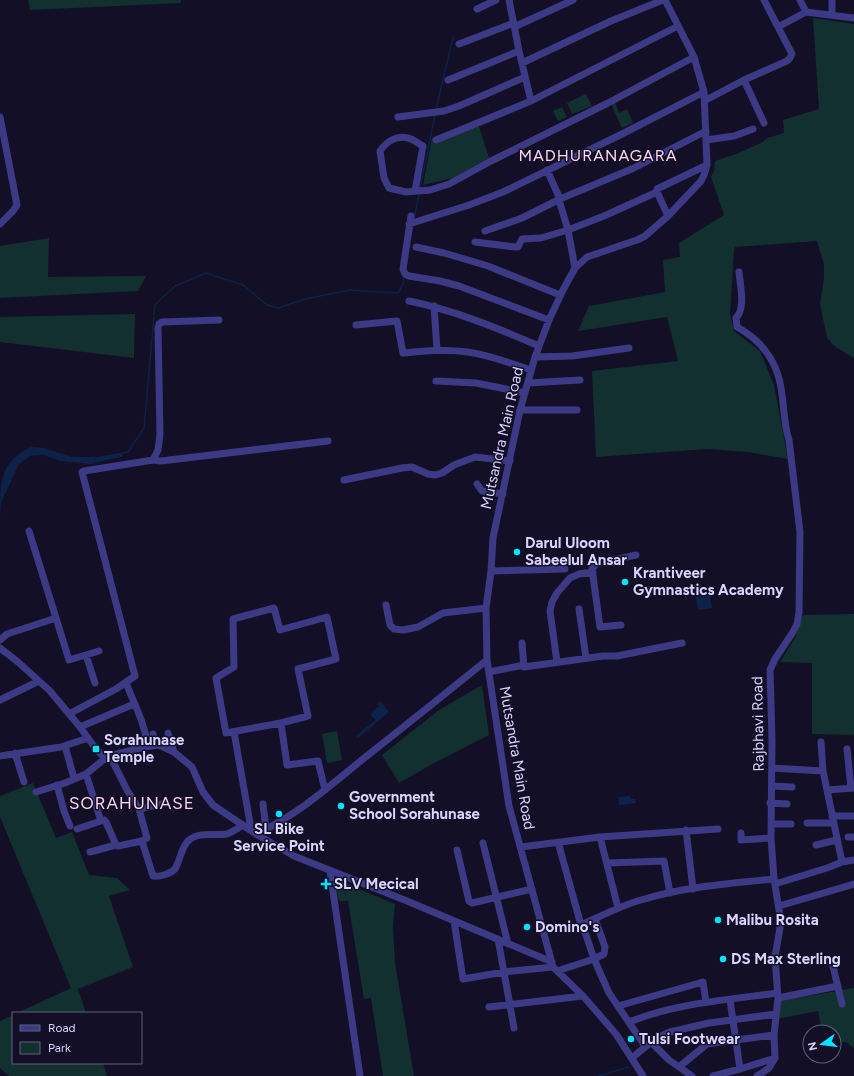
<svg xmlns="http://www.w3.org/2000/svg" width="854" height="1076" viewBox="0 0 854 1076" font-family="Figtree,sans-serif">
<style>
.green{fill:#12302f}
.water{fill:#0c2248}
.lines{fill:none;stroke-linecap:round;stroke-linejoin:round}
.stream{stroke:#0c2248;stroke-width:1.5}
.minor{stroke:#3d3a85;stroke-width:7}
.poi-dot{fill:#00e5ff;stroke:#130f26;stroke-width:1.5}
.labels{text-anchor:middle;stroke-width:3;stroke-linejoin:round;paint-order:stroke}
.street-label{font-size:15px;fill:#d9d4ff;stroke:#130f26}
.poi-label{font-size:15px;font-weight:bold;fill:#d9d4ff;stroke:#130f26;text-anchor:start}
.neighbourhood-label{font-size:16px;letter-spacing:1px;fill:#ffd6f0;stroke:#130f26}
.quarter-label{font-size:17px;letter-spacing:1px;fill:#ffd6f0;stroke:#130f26}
</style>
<rect width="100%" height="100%" fill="#130f26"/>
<path class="green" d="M28,0H181V3L30,10Z
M813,18L854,24V358L837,348L827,338L820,304L824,278V265L817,241L735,247L734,250L730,314L734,331L760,351L774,385L788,459L748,452L707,449L596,457L592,371L678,361L667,317L578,331L589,306L665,292L663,260L680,257L679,243L724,215L711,177L714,171L715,161L736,154L761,143L767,138L784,133L783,120L819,109Z
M586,94L592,106L572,114L567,103Z
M615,102L619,113L627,109L633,123L622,128L611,104Z
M562,107L567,117L558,121L553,111Z
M477,120L489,158L453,178L423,185L432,138Z
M49,238L48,277L146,276L138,291L0,298V246Z
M135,314L134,358L0,342V317Z
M854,614V735L812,734V663L780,662L796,636L803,615Z
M482,685L489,735L436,762L399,783L382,755L439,710Z
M337,731L342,760L327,763L322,734Z
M33,783L56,838L72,832L89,875L117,878L130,890L109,896L133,967L78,989L86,1013H17L71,988L0,817V796Z
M333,878L395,904L393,925L395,963L414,1076H383L371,998L364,999L348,901H339Z
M854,988V1048L846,1042H840L834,1049V1032H822L818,1011L777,1019L779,1001Z
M13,1015V1063H103L107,1076H9L0,1068V1021Z"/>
<path class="water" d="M31,447L44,448L72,457H97L119,453L124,456L91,464L60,461L43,455L30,456L19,464L1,503L0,517C0,483 0,461 31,447Z
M710,594L712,608L698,610L696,596Z
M380,701L389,712L358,738L356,736L375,720L370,714L379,706L377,704Z
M630,796L632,799H635L636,803L619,805L618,797Z"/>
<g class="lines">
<path class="stream" d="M436,109L453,37
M420,188L435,115
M414,219L419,194
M412,233L413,225
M120,454L128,452L144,428L155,305L175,286L206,273L243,285L267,305L278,308L305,299L350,290L398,293L403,284L404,276
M598,1076L629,1067"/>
<path class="minor" d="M509,0L519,51L531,101
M800,0L806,12
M477,9L496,0
M832,15V0
M514,27L573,0
M778,27L806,12L854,18
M459,44L514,23
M522,63L611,21L663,0
M448,80L458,76L519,51
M744,80L764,123
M706,100L744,80L787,61L790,58L792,54L764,0
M0,117L17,205L13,211L0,224
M398,117L444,111L459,106L525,77
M436,140L531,101L678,26
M706,140L734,136L753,129
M547,170L560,199
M415,191L423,146C419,144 413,139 408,138C396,135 386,142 380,151L384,178L389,188L406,192L430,190L449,184L491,161L608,103L694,57
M657,192L668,216
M559,200L568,230L575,268
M411,216L403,269L405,274L409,276L440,281L459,286L549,320
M409,224L469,205L503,192L622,134L704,92
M485,231L522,218L560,199L634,168L706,131
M475,242L515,247H518L522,239L541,238L568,230L604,216L657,192V189L707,165
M416,247L444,253L488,266L560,295
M739,272C740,285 746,308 736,318L737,327C757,338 771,353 778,375C785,396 782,419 789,440L800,532L799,613L797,624L793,632L775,659L770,670L772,740L771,838L774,879L781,922L775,957L778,998L774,1035L775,1058L769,1068L757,1076
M409,301C454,310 497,328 539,346
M434,306L437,350
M356,325L397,321L403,353C425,351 446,349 468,352C489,355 510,363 531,370
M535,357L572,356L629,348
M436,381L476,383L525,393
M528,383L580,380
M520,410H577
M153,460L158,450L160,434L158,328L159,324L162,322L219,320
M344,480L402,468L412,467L428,474L435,475L442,473L454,465L475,457L510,461
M477,484L482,491L503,494
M29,531L56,618
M491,571L565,569
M386,605L390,625L394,629L403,630L418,627L443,613L486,608
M274,608L280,630L327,617L336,659L298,669L308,716L281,723L226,733L216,678L234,667L233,619Z
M579,609L586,658
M621,625L600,627L592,569L596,564L636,555
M0,640L7,634L56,618L69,660L99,651
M522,643L524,667L603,656H617L682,643
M0,648L18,662L50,691L80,727L96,749L103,756H110L144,747L159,745L174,752L192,767L203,792L213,805L256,834L294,856L407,901L552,962
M86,655L95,683
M557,662L550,611L552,602L557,593L570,578L579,574L593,572
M489,672L524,665
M126,683L141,719L149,746
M0,700L39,681
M69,714L116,689L135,676L82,472L84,471L153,460L161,461L328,441
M281,723L287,765L318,761L325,790
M80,727L134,704
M234,732L250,823L249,829
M168,733L174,752
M153,734L155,745
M821,742L823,771L842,862
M65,746L74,778
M847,749L851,788
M15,753L24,782
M0,756L61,747L88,738
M772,768L823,771
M86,774L100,818
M57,785L64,811L70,826
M772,786L792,787
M827,790L854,788
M36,792L65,783L86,774L107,757
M770,803L787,804
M263,804L266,829
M139,809L166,803
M832,816H854
M807,823H834
M772,824H791
M77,829L104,820L106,822L116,845L118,846L142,841L147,838L139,809L127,790L110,756
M686,830L693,889
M741,833V840L771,838
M256,834C296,816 330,786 363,759C405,726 446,693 487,660
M600,837L618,908
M848,837H854
M142,841L153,876C160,877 170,874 175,869C180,861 181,848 188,841C198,831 214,836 227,834C233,832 238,828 243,825
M558,842L581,925
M483,843L508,944
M816,845L837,840
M521,847L600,837L718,829
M457,850L469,901L472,903L532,889
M90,852L116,845
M607,863L664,861L670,893
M330,871L360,1076
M775,884L827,868L842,862L854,860
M779,906L854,884
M454,921L463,979L504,972L553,967
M498,939L514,1028
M832,962L842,1004
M557,971L594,959L604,954L605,947L595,919
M778,998L838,986
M730,1000L740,1069
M618,1006L703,982L706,1002
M489,1007L583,996
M629,1022C676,1003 727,1000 777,993
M651,1042L669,1060L692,1076
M645,1046L609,993L594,959L586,935L581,925C601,916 620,906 641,900C684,887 730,883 774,879
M632,1058L651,1042L661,1036L670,1032L709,1023L776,1014
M679,1067L707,1044L774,1035
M643,1076L616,1034L583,996L553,967L509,806L487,660L486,608L491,571L493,538L520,410L535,357L549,320L563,290L575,268L587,257L637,240L645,236L668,216L701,181L704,175L707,165L704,92L694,57L665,0
M713,1076L740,1069L775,1058"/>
</g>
<g class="poi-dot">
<circle cx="517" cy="552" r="4"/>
<circle cx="625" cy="582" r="4"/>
<rect x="92" y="745" width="8" height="8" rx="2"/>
<circle cx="341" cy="806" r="4"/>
<circle cx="279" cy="814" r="4"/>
<path d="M324 878h4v4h4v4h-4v4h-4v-4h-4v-4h4z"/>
<circle cx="718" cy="920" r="4"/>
<circle cx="527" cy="927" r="4"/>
<circle cx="723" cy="959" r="4"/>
<circle cx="631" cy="1039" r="4"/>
</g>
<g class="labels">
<g class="street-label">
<text transform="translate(502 438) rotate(-77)" y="5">Mutsandra Main Road</text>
<text transform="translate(758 724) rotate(-91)" y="5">Rajbhavi Road</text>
<text transform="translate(517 758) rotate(80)" y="5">Mutsandra Main Road</text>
</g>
<g class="poi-label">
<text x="525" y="548">Darul Uloom<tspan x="525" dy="17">Sabeelul Ansar</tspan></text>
<text x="633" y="578">Krantiveer<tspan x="633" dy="17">Gymnastics Academy</tspan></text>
<text x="104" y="745">Sorahunase<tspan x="104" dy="17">Temple</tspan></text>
<text x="349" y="802">Government<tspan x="349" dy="17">School Sorahunase</tspan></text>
<text x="279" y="834" text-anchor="middle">SL Bike<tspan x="279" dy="17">Service Point</tspan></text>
<text x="334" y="889">SLV Mecical</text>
<text x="726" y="925">Malibu Rosita</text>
<text x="535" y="932">Domino's</text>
<text x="731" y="964">DS Max Sterling</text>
<text x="639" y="1044">Tulsi Footwear</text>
</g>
<g class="neighbourhood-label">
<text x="598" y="161">MADHURANAGARA</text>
</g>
<g class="quarter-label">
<text x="132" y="809">SORAHUNASE</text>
</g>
</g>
<rect x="12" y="1012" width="130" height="52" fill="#130f26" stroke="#625e7d"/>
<rect x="20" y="1025" width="20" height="6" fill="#3d3a85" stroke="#625e7d"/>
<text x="48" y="1032" font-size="12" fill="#d9d4ff">Road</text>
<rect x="20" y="1042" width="20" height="12" fill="#12302f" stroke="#625e7d"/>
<text x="48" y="1052" font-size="12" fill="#d9d4ff">Park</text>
<g transform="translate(822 1044) rotate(256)"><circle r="19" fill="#130f26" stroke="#625e7d"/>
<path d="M0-3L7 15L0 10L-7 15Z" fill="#00e5ff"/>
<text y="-6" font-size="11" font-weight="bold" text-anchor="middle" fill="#d9d4ff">N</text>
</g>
</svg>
